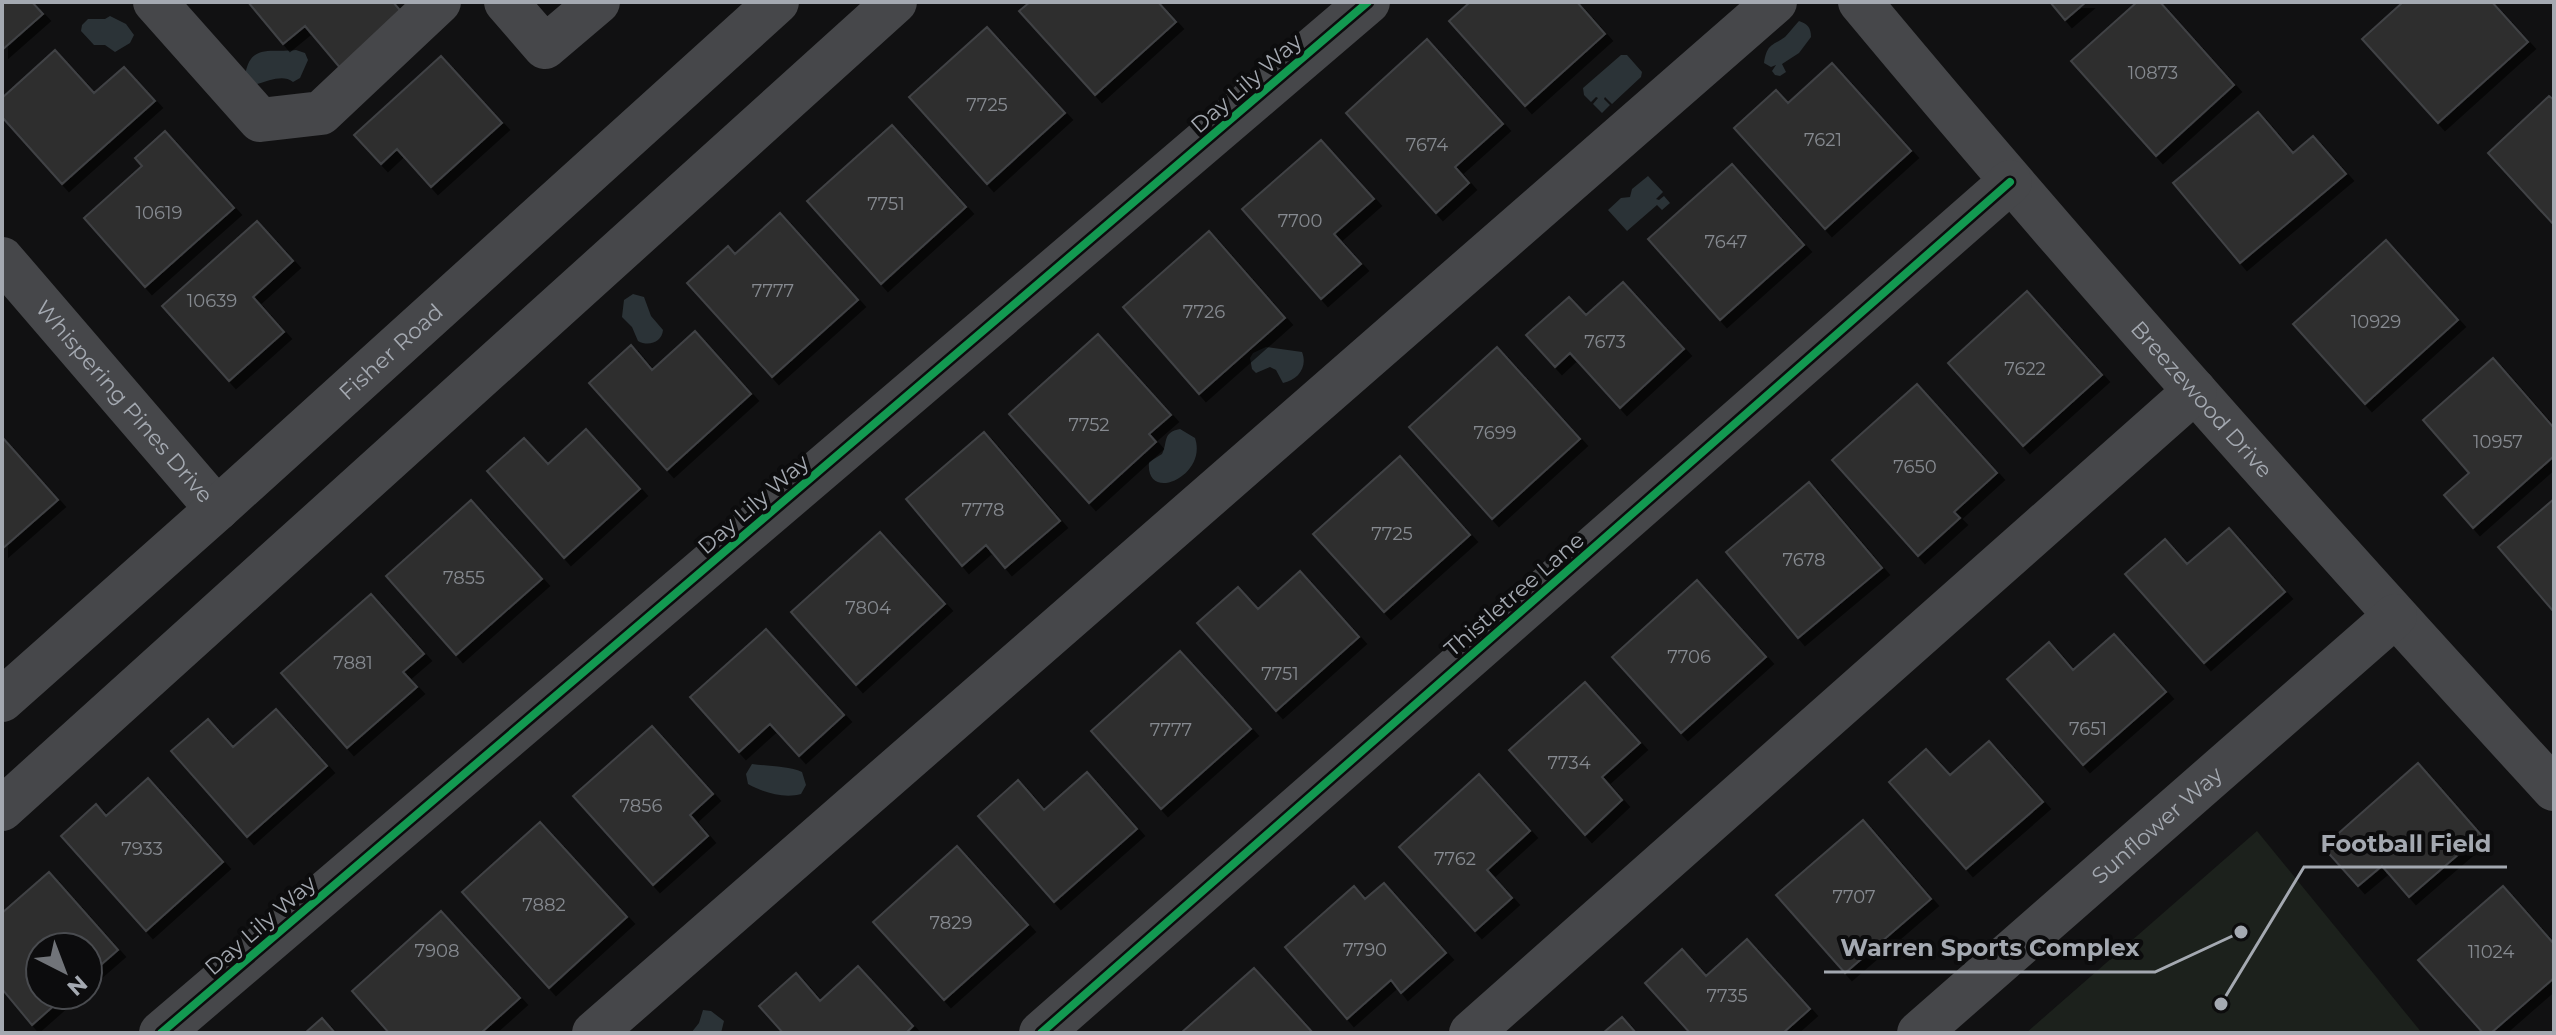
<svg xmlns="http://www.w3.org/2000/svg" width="2556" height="1035" viewBox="0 0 2556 1035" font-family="Montserrat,sans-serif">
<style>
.green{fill:#1c211c}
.water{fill:#2b3337}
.building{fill:#2d2e2f;stroke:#414245;stroke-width:2;filter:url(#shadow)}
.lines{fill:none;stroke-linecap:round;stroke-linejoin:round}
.minor{stroke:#46474a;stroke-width:44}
.cycleway-casing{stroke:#0c0c0d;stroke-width:13}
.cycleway{stroke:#139951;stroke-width:8}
.labels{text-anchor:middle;stroke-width:8;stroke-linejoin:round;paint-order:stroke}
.number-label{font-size:18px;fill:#868a90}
.street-label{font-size:22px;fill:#a4a9b1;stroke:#0c0c0d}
.leader{fill:none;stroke:#a4a9b1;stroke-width:3}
.callout-dot{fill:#a4a9b1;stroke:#0c0c0d;stroke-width:3}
.callout-label{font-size:24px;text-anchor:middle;font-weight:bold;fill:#a4a9b1;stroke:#0c0c0d;stroke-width:8;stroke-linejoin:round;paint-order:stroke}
</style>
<defs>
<filter id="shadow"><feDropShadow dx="7" dy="7" stdDeviation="0" flood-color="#0009"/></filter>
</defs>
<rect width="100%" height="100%" fill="#111112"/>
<path class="green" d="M2257,831L2422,1033H2026Z"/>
<path class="water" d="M110,16L126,24L134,35L130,43L115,52L105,45H94L81,31L82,25L88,19H105Z
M1799,21C1808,24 1811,28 1811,37L1799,53L1782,64L1786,72L1780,76L1775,75L1772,71L1776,65L1771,67L1764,63C1767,43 1773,46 1785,37C1790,32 1794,26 1799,21Z
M296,50L305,53L308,60L300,78L293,82C283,74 269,81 257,84L245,76C250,43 270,53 296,50Z
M1621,55H1627L1642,72L1641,77L1612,104L1605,97L1604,99L1610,105L1602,113L1593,104L1598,98L1596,97L1591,102L1584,95L1583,88Z
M1648,176L1663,192L1656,199L1659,200L1664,196L1670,203L1662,210L1657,205L1627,231L1608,210L1621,198L1630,197L1632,189Z
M633,294L644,297L651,316L663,330C662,342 649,347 638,341L632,327L622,317L624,300Z
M1266,347L1302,352C1308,367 1298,380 1283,383L1276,370L1270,367L1256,373L1252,369L1250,358L1253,353Z
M1180,429L1195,438C1208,476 1145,504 1149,462L1162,454C1168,443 1162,432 1180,429Z
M752,764C767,766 789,766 802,772L806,785L801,794C784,799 762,792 748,784L746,774Z
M703,1010L711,1011L724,1021L721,1033H691L699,1023Z"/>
<path class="building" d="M2,2H32L43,14L2,50Z
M248,2H393L411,23L347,76L305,26L283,44Z
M1030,2H1158L1176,22L1095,95L1019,11Z
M1470,2H1577L1605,34L1525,106L1449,21Z
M2050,2H2086L2065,20Z
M2137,2H2160L2234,85L2156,156L2071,61Z
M2403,2H2492L2528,42L2438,123L2362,39Z
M987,27L1065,113L987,184L909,97Z
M1427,39L1503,124L1455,167L1469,183L1436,213L1346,113Z
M55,50L94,93L124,67L155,101L62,184L2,117V98Z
M441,56L502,123L431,187L397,149L381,164L354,135Z
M1832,63L1911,151L1825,229L1734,128L1776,90L1788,103Z
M2549,96L2554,100V225L2488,153Z
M2258,112L2293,153L2313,136L2346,174L2240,263L2173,183Z
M892,125L966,207L881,284L807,201Z
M165,131L234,208L145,287L84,218L142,166L135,158Z
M1321,140L1374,199L1334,234L1361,264L1321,299L1242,209Z
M1732,164L1804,245L1720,320L1648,239Z
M780,213L858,300L772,377L687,283L728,246L735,254Z
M257,221L293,261L253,297L284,332L229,381L162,306Z
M1209,231L1285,318L1199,394L1123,307Z
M2386,240L2458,320L2365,404L2293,324Z
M1623,282L1684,349L1620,408L1570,353L1555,367L1526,335L1569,297L1586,315Z
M2027,291L2102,375L2023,446L1948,363Z
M695,331L751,394L667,470L589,383L631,345L652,370Z
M1098,334L1171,415L1149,434L1156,442L1089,503L1009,414Z
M1497,347L1580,439L1492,519L1409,427Z
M2493,358L2554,428V456L2473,528L2444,495L2469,473L2423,420Z
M1917,384L1997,473L1954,512L1960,518L1918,556L1832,460Z
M586,429L640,489L564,558L487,471L524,438L548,464Z
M984,432L1060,521L1005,568L986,545L962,566L906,499Z
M2,437L58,500L2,549Z
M1400,456L1470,535L1384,612L1313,534Z
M1809,482L1882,568L1798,638L1726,552Z
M2554,499V612L2498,547Z
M471,500L542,579L456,655L386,576Z
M2229,528L2285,592L2204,663L2125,574L2165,539L2187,564Z
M880,532L945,604L856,685L791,612Z
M1300,571L1359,637L1276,711L1197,623L1238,587L1258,609Z
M1697,580L1766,657L1681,733L1612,657Z
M371,594L424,654L403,672L417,687L347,748L281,673Z
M766,629L844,715L799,756L770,724L739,752L690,697Z
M2114,634L2166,692L2083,765L2007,679L2049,642L2073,670Z
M1180,651L1251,729L1161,809L1091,731Z
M1585,682L1640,743L1602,777L1622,800L1585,835L1509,750Z
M276,709L327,766L247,837L171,751L208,719L233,747Z
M652,726L713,794L690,815L708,836L653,885L573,796Z
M1989,741L2043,802L1966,869L1889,782L1926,749L1950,775Z
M2418,763L2481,835L2409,897L2382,866L2358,886L2323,847Z
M1087,772L1137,829L1054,902L978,816L1018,780L1044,810Z
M1479,774L1530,831L1487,870L1512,898L1475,931L1399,847Z
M148,778L223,862L146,931L61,836L96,804L106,816Z
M1863,820L1931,899L1845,973L1776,895Z
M540,822L627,917L549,988L462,892Z
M957,846L1028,925L944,1000L873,922Z
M49,872L118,950L88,976V947H40V995H66L32,1025L2,989V913Z
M1384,883L1446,953L1401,993L1391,980L1347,1019L1285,947L1354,886L1365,899Z
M2503,886L2554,944V978L2491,1033H2483L2418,960Z
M441,911L520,998L481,1033H389L352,991Z
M1747,939L1810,1009L1783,1033H1690L1645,983L1682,949L1706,976Z
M858,966L913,1026L906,1033H783L759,1006L796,973L820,1001Z
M1254,968L1313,1033H1181Z
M1622,1017L1636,1033H1603Z
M322,1018L335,1033H305Z"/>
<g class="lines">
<g class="minor">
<path d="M155,2L260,120L321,113L439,2"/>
<path d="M506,2L545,47L598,2"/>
<path id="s1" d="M1860,2C2084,271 2317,531 2554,789"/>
<path id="s2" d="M2,259L217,509"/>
<path id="s3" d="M2,700L217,509L777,2"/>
<path d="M2,809L895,2"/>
<path d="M161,1033L1368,2"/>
<path d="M594,1033L1775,2"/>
<path d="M1041,1033L2010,182"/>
<path d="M1471,1033L2195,391"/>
<path id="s4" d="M1919,1033L2395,616"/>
</g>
<defs>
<path id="cycleway" d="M161,1033L1368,2
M1041,1033L2010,182"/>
</defs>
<use href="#cycleway" class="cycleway-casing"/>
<use href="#cycleway" class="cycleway"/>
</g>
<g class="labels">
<g class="number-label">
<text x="2153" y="79">10873</text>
<text x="987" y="111">7725</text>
<text x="1823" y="146">7621</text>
<text x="1427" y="151">7674</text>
<text x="886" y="210">7751</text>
<text x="159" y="219">10619</text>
<text x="1300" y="227">7700</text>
<text x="1726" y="248">7647</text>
<text x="773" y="297">7777</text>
<text x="212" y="307">10639</text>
<text x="1204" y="318">7726</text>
<text x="2376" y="328">10929</text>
<text x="1605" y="348">7673</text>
<text x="2025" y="375">7622</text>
<text x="1089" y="431">7752</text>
<text x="1495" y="439">7699</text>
<text x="2498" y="448">10957</text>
<text x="1915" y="473">7650</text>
<text x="983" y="516">7778</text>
<text x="1392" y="540">7725</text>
<text x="1804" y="566">7678</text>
<text x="464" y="584">7855</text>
<text x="868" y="614">7804</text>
<text x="1689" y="663">7706</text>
<text x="353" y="669">7881</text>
<text x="1280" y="680">7751</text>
<text x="2088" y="735">7651</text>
<text x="1171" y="736">7777</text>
<text x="1569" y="769">7734</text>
<text x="641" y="812">7856</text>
<text x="142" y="855">7933</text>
<text x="1455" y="865">7762</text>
<text x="1854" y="903">7707</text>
<text x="544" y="911">7882</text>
<text x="951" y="929">7829</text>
<text x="1365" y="956">7790</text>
<text x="437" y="957">7908</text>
<text x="2491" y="958">11024</text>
<text x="1727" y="1002">7735</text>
</g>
<g class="street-label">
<text transform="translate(1246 83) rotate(-41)" y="8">Day Lily Way</text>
<text dy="8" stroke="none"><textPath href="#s3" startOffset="522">Fisher Road</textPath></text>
<text dy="8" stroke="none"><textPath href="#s1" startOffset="524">Breezewood Drive</textPath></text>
<text dy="8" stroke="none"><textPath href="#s2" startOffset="188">Whispering Pines Drive</textPath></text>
<text transform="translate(753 504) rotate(-41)" y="8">Day Lily Way</text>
<text transform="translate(1514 594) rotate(-41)" y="8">Thistletree Lane</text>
<text dy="8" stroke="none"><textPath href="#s4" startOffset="316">Sunflower Way</textPath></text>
<text transform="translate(260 925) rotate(-41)" y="8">Day Lily Way</text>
</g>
</g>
<path class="leader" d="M2221 1004L2304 867H2507M2241 932L2155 972H1824"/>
<g class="callout-dot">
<circle cx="2221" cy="1004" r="8"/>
<circle cx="2241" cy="932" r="8"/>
</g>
<g class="callout-label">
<text x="2406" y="852">Football Field</text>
<text x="1990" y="956">Warren Sports Complex</text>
</g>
<rect width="2556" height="1035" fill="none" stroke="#a4a9b1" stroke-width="8"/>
<g transform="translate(64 971) rotate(138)"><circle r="38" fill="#0c0c0d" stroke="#494b4f" stroke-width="2"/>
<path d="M0-6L14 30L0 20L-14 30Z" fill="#717479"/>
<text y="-12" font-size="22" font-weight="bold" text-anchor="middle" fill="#a4a9b1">N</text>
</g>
</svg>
